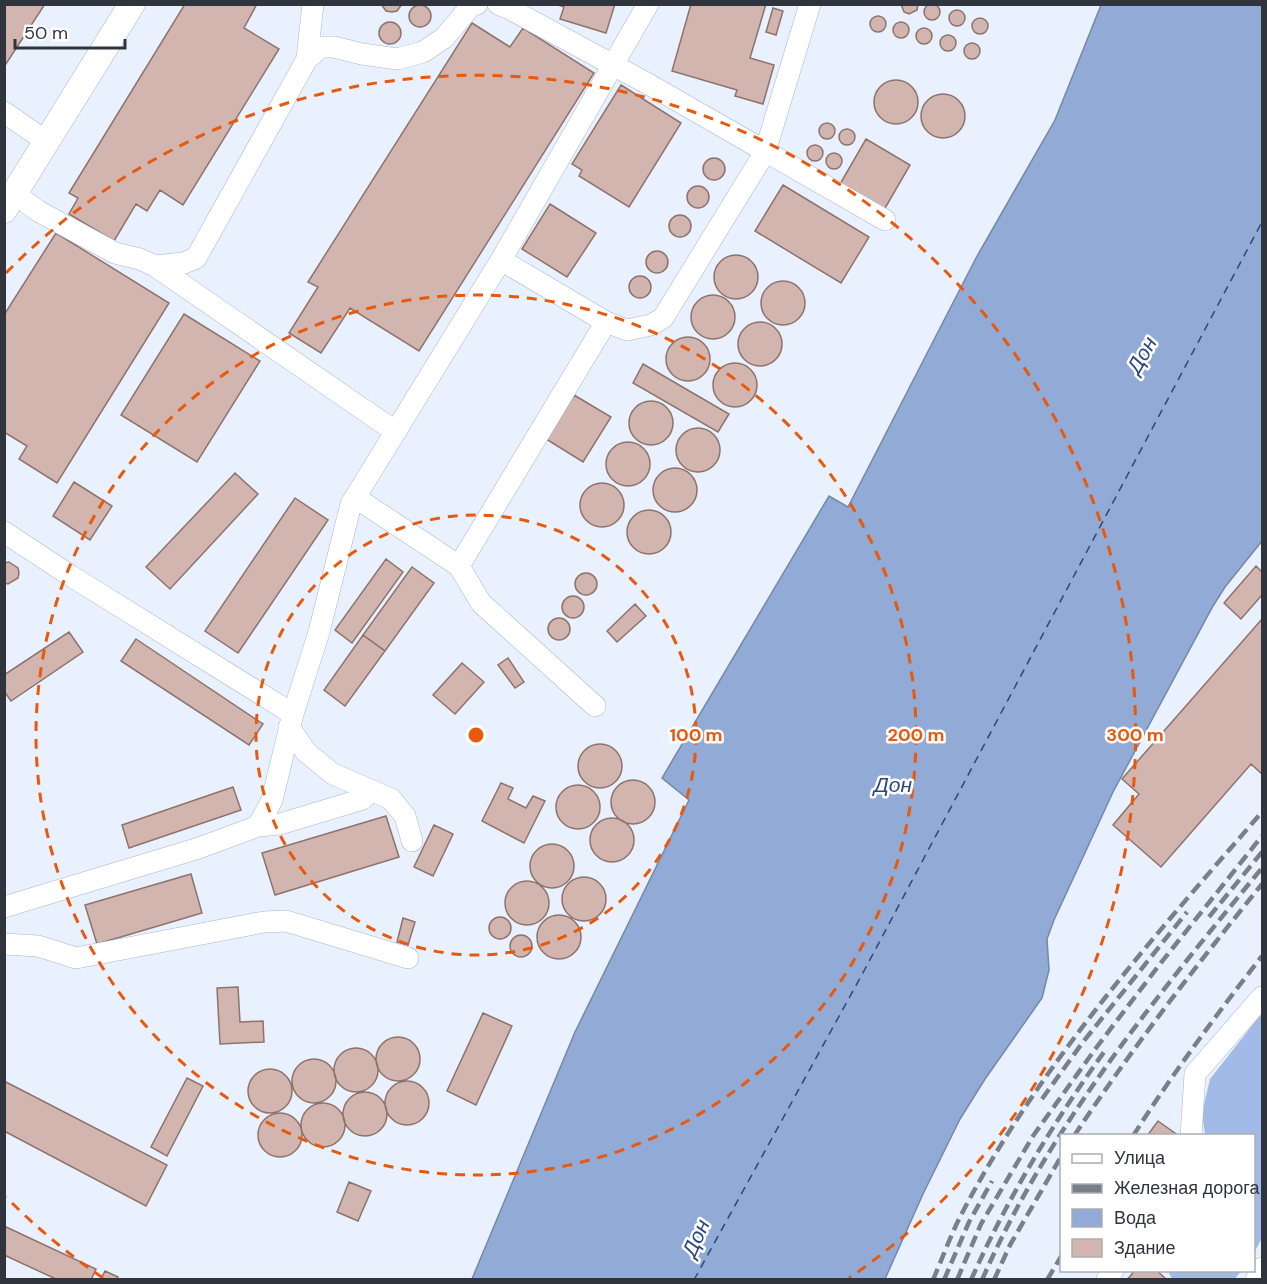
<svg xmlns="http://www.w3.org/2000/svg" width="1267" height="1284" viewBox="0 0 1267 1284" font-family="'DM Sans',sans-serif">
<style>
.forest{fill:#a1bae7}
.water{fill:#91aad6;stroke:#7487a8;stroke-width:1.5}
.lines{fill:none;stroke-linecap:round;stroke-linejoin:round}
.ferry{stroke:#2a477f;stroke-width:1.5;stroke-dasharray:8 6;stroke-linecap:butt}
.building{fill:#d2b5ae;stroke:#8d736c;stroke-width:1.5}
.minor-casing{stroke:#a9b6cc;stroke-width:22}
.major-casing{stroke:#a9b6cc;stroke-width:27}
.path{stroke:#aeb5c1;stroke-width:3;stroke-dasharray:3 4.5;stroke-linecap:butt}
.minor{stroke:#fff;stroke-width:21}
.major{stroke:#fff;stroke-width:26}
.rail{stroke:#7a808b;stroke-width:4.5;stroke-dasharray:12 6;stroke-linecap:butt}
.ring{fill:none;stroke:#e8590c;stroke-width:3;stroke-dasharray:10 8}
.labels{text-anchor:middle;stroke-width:5;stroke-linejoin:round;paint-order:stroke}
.water-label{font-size:21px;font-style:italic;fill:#2a477f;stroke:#fefefe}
.centre{fill:#e8590c;stroke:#fefefe;stroke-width:3}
.ring-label{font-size:18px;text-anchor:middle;font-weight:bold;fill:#e8590c;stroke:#fefefe;stroke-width:5;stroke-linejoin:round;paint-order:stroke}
</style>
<rect width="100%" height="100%" fill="#e9f1ff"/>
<path class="forest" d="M1262,1013V1238L1254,1253V1136L1205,1135L1202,1113L1210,1079Z
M1168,1271H1241L1234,1280L1172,1279Z"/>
<path class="water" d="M1101,5H1262V541L1225,587L1213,606L1113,792L1054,920L1047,939L1049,970L1042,998L985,1079L960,1119L923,1194L885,1279H472L575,1032L689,800L662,778L829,496L848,507L976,258L1055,120Z"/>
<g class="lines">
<path class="ferry" d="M694,1280L865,969L1262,222"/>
</g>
<path class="building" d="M924 12a8 8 0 1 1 16 0a8 8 0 1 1-16 0Z
M4,4H45L4,67Z
M185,4H257L244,28L279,49L183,205L160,190L147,211L136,204L114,241L69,214L78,198L69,193Z
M402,4L397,11L392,12L386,11L381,4Z
M555,4H615L606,33L560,19L564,7Z
M691,4H766L750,58L774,65L763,104L735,96L737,90L672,71Z
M901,4H918L917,10L909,14L904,12Z
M409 16a11 11 0 1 1 22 0a11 11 0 1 1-22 0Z
M773,8L783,11L776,35L766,32Z
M949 18a8 8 0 1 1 16 0a8 8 0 1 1-16 0Z
M870 24a8 8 0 1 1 16 0a8 8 0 1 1-16 0Z
M972 26a8 8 0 1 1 16 0a8 8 0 1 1-16 0Z
M893 30a8 8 0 1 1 16 0a8 8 0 1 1-16 0Z
M379 33a11 11 0 1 1 22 0a11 11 0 1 1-22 0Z
M472,23L510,47L523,28L594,73L419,351L350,308L321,353L289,333L318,287L308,282Z
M916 36a8 8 0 1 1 16 0a8 8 0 1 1-16 0Z
M940 43a8 8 0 1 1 16 0a8 8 0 1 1-16 0Z
M964 51a8 8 0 1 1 16 0a8 8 0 1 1-16 0Z
M874 102a22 22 0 1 1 44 0a22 22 0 1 1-44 0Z
M621,85L681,123L629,207L579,176L582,170L572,164Z
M921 116a22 22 0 1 1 44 0a22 22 0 1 1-44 0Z
M819 131a8 8 0 1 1 16 0a8 8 0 1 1-16 0Z
M839 137a8 8 0 1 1 16 0a8 8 0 1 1-16 0Z
M866,139L910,165L884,210L840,184Z
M807 153a8 8 0 1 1 16 0a8 8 0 1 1-16 0Z
M826 161a8 8 0 1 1 16 0a8 8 0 1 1-16 0Z
M703 169a11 11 0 1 1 22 0a11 11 0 1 1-22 0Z
M783,185L869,237L841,283L755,231Z
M687 197a11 11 0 1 1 22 0a11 11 0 1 1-22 0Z
M550,204L596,233L567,277L522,249Z
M669 226a11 11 0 1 1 22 0a11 11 0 1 1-22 0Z
M56,233L169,303L57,483L19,459L27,446L4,432V315Z
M646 262a11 11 0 1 1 22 0a11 11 0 1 1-22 0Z
M714 277a22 22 0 1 1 44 0a22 22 0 1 1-44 0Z
M629 287a11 11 0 1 1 22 0a11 11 0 1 1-22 0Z
M761 303a22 22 0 1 1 44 0a22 22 0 1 1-44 0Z
M691 317a22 22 0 1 1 44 0a22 22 0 1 1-44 0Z
M184,314L260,361L197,462L121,415Z
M738 344a22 22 0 1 1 44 0a22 22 0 1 1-44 0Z
M666 359a22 22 0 1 1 44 0a22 22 0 1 1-44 0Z
M713 385a22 22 0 1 1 44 0a22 22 0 1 1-44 0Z
M643,364L729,414L718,432L633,383Z
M574,395L611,417L583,462L546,439Z
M629 423a22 22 0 1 1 44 0a22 22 0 1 1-44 0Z
M676 450a22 22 0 1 1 44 0a22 22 0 1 1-44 0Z
M606 464a22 22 0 1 1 44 0a22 22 0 1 1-44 0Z
M653 490a22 22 0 1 1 44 0a22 22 0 1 1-44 0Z
M235,473L258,494L170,589L146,567Z
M74,482L112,506L90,540L53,516Z
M580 505a22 22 0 1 1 44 0a22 22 0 1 1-44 0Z
M295,498L328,520L238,653L205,631Z
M627 532a22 22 0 1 1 44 0a22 22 0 1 1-44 0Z
M386,559L403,572L352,643L335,630Z
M9,562L18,568L19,573L18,578L8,584L4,583V563Z
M1256,566L1262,572V595L1241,619L1224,603Z
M412,567L434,583L385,651L363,635Z
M575 584a11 11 0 1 1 22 0a11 11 0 1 1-22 0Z
M562 607a11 11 0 1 1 22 0a11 11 0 1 1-22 0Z
M635,604L646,616L617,642L607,631Z
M548 629a11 11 0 1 1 22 0a11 11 0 1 1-22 0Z
M1262,619V774L1251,764L1161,867L1113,825L1139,794L1122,779Z
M69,632L83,652L11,701L4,691V675Z
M363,635L385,651L345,706L324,690Z
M136,639L263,724L249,745L121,661Z
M508,658L524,682L515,688L498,665Z
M462,663L484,682L455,714L433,695Z
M578 766a22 22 0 1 1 44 0a22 22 0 1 1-44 0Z
M611 802a22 22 0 1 1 44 0a22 22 0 1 1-44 0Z
M501,783L513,788L508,799L526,808L533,796L545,801L524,843L482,821Z
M556 807a22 22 0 1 1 44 0a22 22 0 1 1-44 0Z
M233,787L241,810L129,848L122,825Z
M386,816L399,857L275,895L262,853Z
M590 840a22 22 0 1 1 44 0a22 22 0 1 1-44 0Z
M434,825L453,834L433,876L414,867Z
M530 866a22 22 0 1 1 44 0a22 22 0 1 1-44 0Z
M191,874L202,913L97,944L85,905Z
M562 899a22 22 0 1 1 44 0a22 22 0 1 1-44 0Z
M505 903a22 22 0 1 1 44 0a22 22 0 1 1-44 0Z
M537 937a22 22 0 1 1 44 0a22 22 0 1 1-44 0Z
M489 928a11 11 0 1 1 22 0a11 11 0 1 1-22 0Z
M403,918L415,922L408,945L397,942Z
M510 946a11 11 0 1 1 22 0a11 11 0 1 1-22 0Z
M238,987L240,1022L263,1021L264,1042L220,1044L217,988Z
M483,1013L512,1026L476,1105L447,1091Z
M376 1059a22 22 0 1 1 44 0a22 22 0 1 1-44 0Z
M334 1070a22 22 0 1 1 44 0a22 22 0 1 1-44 0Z
M292 1081a22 22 0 1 1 44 0a22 22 0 1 1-44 0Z
M248 1091a22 22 0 1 1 44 0a22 22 0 1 1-44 0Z
M187,1078L203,1086L167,1156L151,1147Z
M4,1081L167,1165L146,1206L4,1131Z
M385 1103a22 22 0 1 1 44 0a22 22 0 1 1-44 0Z
M343 1114a22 22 0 1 1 44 0a22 22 0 1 1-44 0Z
M301 1125a22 22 0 1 1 44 0a22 22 0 1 1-44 0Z
M258 1135a22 22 0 1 1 44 0a22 22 0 1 1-44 0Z
M1158,1121L1179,1136H1147Z
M349,1182L371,1191L358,1221L337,1212Z
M4,1226L96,1269L91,1280H58L4,1255Z
M1135,1270H1156L1166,1279L1127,1280Z
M105,1271L118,1277L117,1280L101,1279Z"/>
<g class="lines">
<defs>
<path id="minor" d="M498,4L510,9L650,85L885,220
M307,59L313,4
M4,112L47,142
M15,194L38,211L115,253L140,259L155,266L184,263L196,258L307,59L321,47H334L362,54L397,59L423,52L444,38L471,6L477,4
M501,260L606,322L627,330L651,325L663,318L765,152L810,4
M155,266L396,432
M356,498L459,566L481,603L595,706
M4,532L71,576L293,714
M459,566L606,322
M289,727L306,752L333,774L391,799L405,816L412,841
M258,826L280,824L363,799L369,791
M4,907L199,848L258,826L272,800L293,714L319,632L351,504L501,260L648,4
M4,944L38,946L76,958L264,922L286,921L408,958
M1191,1136L1195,1074L1262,997
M1107,1280L1113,1270
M1256,1280L1262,1268"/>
<path id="major" d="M4,210L132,4"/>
</defs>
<use href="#minor" class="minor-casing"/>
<use href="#major" class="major-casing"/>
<path class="path" d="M1254,1139L1262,1140"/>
<use href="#minor" class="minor"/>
<use href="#major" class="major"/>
<path class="rail" d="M1209,917L1262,852
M1042,1099L1083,1042L1187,912
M1074,1136C1132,1048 1196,966 1262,884
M1133,1136C1173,1073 1217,1014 1262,956
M933,1280C942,1259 950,1237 960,1217C1038,1066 1152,939 1262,812
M944,1280L969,1222L992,1181
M957,1280L981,1224L1033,1136L1096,1048L1160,964L1262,836
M971,1280C1007,1199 1053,1123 1104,1052
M982,1280C1049,1126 1157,996 1262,868
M994,1280L1010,1245L1062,1155
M1047,1280L1062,1255"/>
</g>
<g class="ring">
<circle cx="476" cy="735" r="220"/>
<circle cx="476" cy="735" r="440"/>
<path d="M103 1278A659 659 0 0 1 6 1197M6 273A659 659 0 1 1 849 1278"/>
</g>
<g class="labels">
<g class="water-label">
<text transform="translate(1142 355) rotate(-60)" y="7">Дон</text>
<text x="893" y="792">Дон</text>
<text transform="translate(696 1238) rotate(-66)" y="7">Дон</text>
</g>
</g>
<circle cx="476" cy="735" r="9" class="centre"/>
<g class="ring-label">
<text x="696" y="741">100 m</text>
<text x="916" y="741">200 m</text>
<text x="1135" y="741">300 m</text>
</g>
<rect width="1267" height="1284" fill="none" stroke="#2f343d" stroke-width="12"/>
<rect x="1060" y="1134" width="195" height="138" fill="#fefefe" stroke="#abadb1" stroke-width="1.5"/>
<rect x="1072" y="1154" width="30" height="9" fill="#ffffff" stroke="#abadb1" stroke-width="1.5"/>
<text x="1114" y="1164" font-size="18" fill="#2f343d">Улица</text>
<rect x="1072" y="1184" width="30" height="9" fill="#7a808b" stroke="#abadb1" stroke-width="1.5"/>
<text x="1114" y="1194" font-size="18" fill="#2f343d">Железная дорога</text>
<rect x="1072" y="1209" width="30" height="18" fill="#91aad6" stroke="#abadb1" stroke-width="1.5"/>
<text x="1114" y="1224" font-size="18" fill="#2f343d">Вода</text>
<rect x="1072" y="1239" width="30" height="18" fill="#d2b5ae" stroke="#abadb1" stroke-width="1.5"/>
<text x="1114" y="1254" font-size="18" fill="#2f343d">Здание</text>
<path d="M15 39v9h110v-9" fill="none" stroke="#2f343d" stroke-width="3"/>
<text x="24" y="39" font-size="18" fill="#2f343d" stroke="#fefefe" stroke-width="4.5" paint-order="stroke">50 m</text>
</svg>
